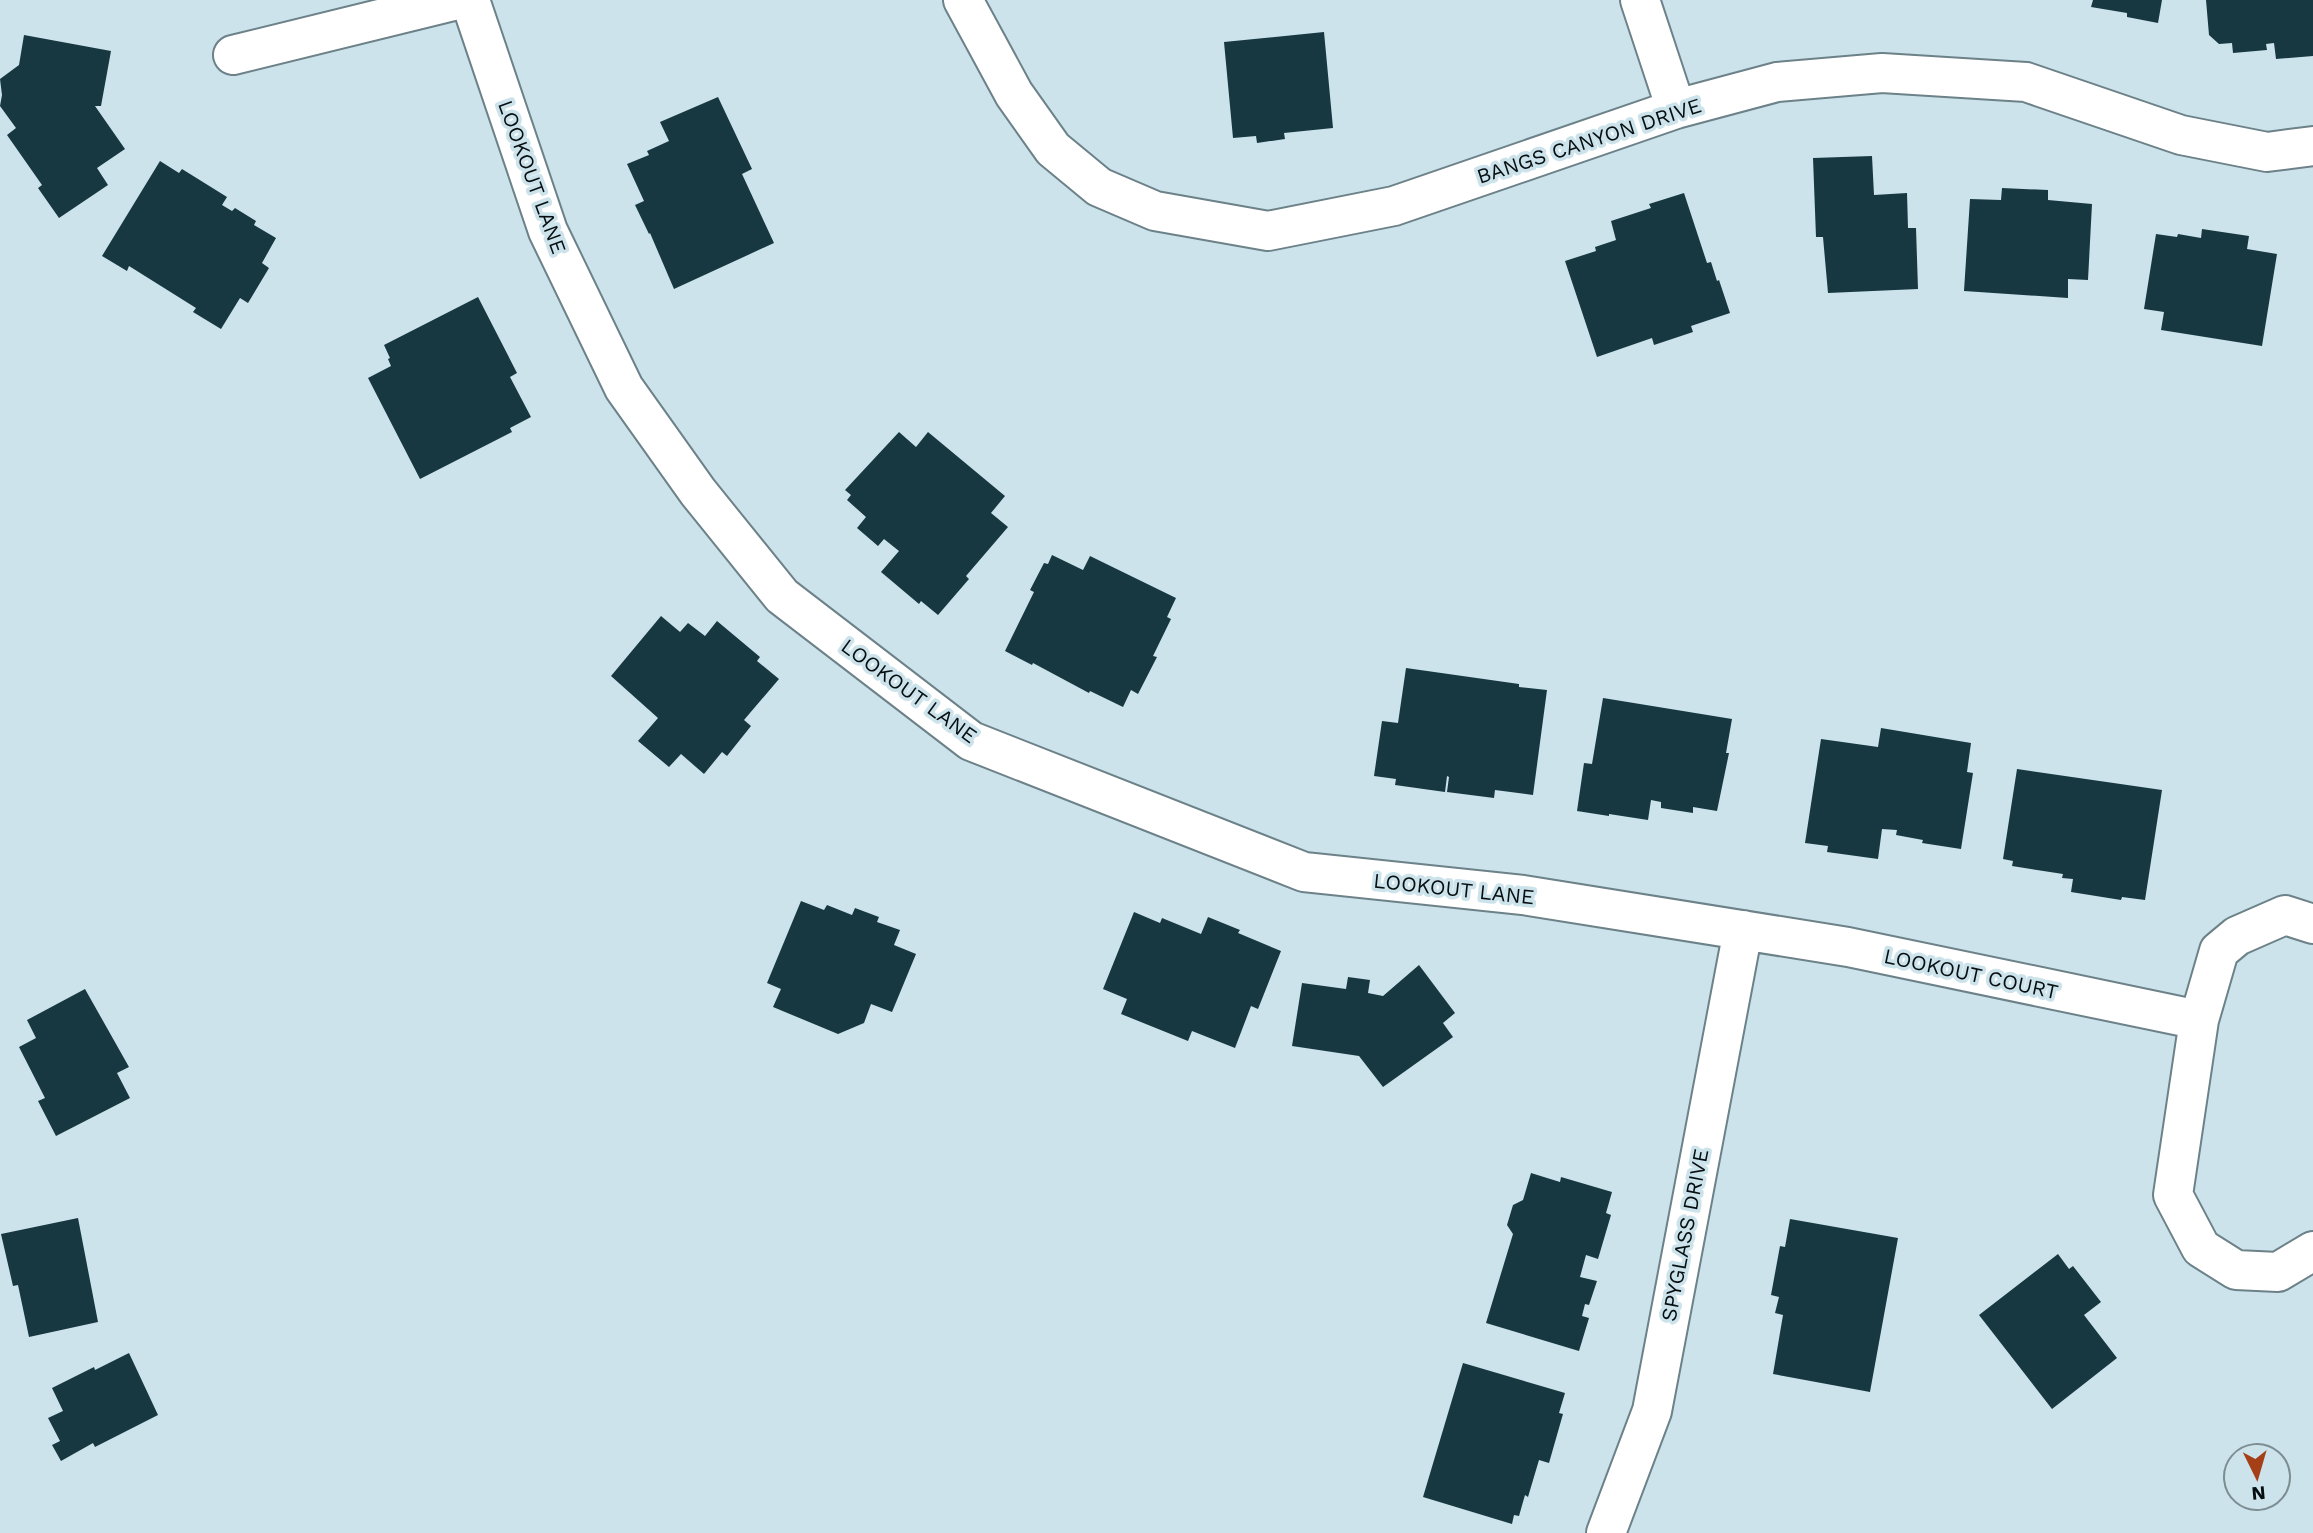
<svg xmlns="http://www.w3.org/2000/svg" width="2313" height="1533" viewBox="0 0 2313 1533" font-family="'Work Sans',sans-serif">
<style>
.building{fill:#173841}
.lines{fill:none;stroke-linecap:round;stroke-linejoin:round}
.minor-casing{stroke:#6c8188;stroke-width:42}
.minor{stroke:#fff;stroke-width:38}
.labels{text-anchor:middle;stroke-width:7;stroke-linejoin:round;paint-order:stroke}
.street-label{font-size:21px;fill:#060e10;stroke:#cce3eb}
</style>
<rect width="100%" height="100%" fill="#cce3eb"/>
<path class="building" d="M2093,0H2162L2158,23L2127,17V13L2091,7Z
M2206,0H2313V56L2276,59L2274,43L2266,44L2267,50L2233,53L2232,43L2219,44L2209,35Z
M1324,32L1333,128L1284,133L1285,139L1257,143L1256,136L1233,138L1224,42Z
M24,35L111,51L101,106H95L125,149L97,168L108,185L59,218L38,188L42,185L7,135L16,128L0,106L2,95L0,79L19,65Z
M718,97L752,169L742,174L774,243L674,289L650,233L649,234L635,205L644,201L627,164L649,155L647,151L669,141L660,122Z
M1872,156L1874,195L1907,193L1908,228H1916L1918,289L1828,293L1823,237H1816L1813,158Z
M160,161L179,173L182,169L227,197L222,205L232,211L235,208L256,221L254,225L276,238L262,263L269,268L248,303L240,298L221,329L193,312L196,308L129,266L127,271L102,256Z
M2002,188L2048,190V200L2092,204L2088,280L2068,279V298L1964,291L1970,199L2001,200Z
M1684,193L1707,263L1711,262L1717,281L1719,280L1730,313L1691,326L1693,332L1654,345L1652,338L1597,357L1565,261L1596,251L1595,247L1616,240L1611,221L1651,208L1649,204Z
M2202,229L2249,236L2247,249L2277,254L2262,346L2161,330L2164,312L2144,309L2156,234L2177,237L2178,234L2201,238Z
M478,297L517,373L510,377L531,417L510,428L512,432L420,479L368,378L391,366L388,359L390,358L384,345Z
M899,432L916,447L928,432L1005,496L991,513L1008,527L966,576L969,579L938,615L921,601L919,604L881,572L899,551L884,539L878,546L857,528L866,517L847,500L851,495L845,490Z
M1052,555L1083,570L1090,556L1176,598L1167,617L1171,619L1153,656L1157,657L1138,694L1131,690L1123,707L1090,691L1089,693L1033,663L1032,665L1005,651L1034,592L1030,590L1044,563L1048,564Z
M661,616L680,632L688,623L705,636L717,621L760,657L757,661L779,679L744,720L751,726L727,756L722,752L704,774L681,754L669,767L638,741L658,718L611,676Z
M1406,668L1519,684V687L1547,690L1533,795L1495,790L1494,798L1447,792L1449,777L1447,776L1445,792L1395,785L1396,779L1374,776L1382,721L1398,723Z
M1603,698L1732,719L1726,753H1729L1717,811L1693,807V813L1661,808V802L1651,800L1648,820L1609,814V816L1577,811L1584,763L1592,764Z
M1881,728L1971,743L1967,772L1973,773L1961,849L1922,843L1923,840L1896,835L1897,830L1882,829L1878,859L1827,852L1828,846L1805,843L1821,739L1878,747Z
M2017,769L2162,790L2145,900L2122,897L2121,900L2071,892L2073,879L2062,878L2063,874L2012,866L2013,861L2003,859Z
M801,901L824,910L827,905L852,915L855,908L879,917L877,922L900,930L894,945L916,954L892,1012L871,1004L864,1023L838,1034L773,1007L781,989L767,983Z
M1134,912L1160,923L1162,918L1201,934L1208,917L1240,930L1238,933L1281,951L1258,1009L1251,1006L1235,1048L1192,1031L1188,1041L1121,1014L1127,999L1103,989Z
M1419,965L1455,1013L1443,1023L1453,1037L1383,1087L1359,1056L1292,1046L1302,983L1346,989L1348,977L1370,980L1368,993L1383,996Z
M85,989L129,1067L117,1073L130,1098L56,1136L38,1101L45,1098L19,1047L36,1038L27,1020Z
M1531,1173L1560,1182L1561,1177L1612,1192L1606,1213L1611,1215L1598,1259L1586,1255L1580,1277L1597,1281L1589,1305L1585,1304L1582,1316L1589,1318L1579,1351L1486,1323L1513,1234L1507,1225L1513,1205L1523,1200Z
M78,1218L98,1322L29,1337L18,1285L13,1286L1,1234Z
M1790,1219L1898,1238L1870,1392L1773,1374L1783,1315L1775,1313L1779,1297L1771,1295L1780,1246L1785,1247Z
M2058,1254L2069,1269L2073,1266L2101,1302L2084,1315L2117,1358L2052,1409L1979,1315Z
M129,1353L158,1415L95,1447L93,1443L61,1461L52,1445L60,1441L48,1418L63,1411L52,1388L94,1367L95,1370Z
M1463,1363L1565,1393L1559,1413L1563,1414L1549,1463L1539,1460L1528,1497L1525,1495L1519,1516L1514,1515L1512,1524L1423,1497Z"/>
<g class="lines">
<defs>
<path id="minor" d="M470,0L548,231L624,388L698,492L782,596L971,741L1304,872L1523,895L1848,947L2199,1020
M963,0L1014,94L1053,149L1099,187L1155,211L1268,231L1394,206L1676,109L1777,82L1882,73L2026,82L2181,135L2267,152L2313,146
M1640,0L1676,109
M233,55L457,0
M2313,924L2285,915L2237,936L2219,951L2199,1020L2173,1195L2201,1248L2236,1270L2278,1272L2313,1251
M1606,1533L1652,1411L1743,930"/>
</defs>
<use href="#minor" class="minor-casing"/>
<use href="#minor" class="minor"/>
</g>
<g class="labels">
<g class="street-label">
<text transform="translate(1589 141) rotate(-18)" y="7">BANGS CANYON DRIVE</text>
<text transform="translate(532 177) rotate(70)" y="7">LOOKOUT LANE</text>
<text transform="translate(909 691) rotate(36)" y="7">LOOKOUT LANE</text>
<text transform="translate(1454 889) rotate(6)" y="7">LOOKOUT LANE</text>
<text transform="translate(1971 974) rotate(12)" y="7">LOOKOUT COURT</text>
<text transform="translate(1685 1235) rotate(-79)" y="7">SPYGLASS DRIVE</text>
</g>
</g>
<g transform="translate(2257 1477) rotate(175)"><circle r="33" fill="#cce3eb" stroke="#7d8e93" stroke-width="2"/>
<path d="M0-5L12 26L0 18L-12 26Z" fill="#a53f17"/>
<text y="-10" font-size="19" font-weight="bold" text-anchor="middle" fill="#060e10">N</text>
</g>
</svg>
